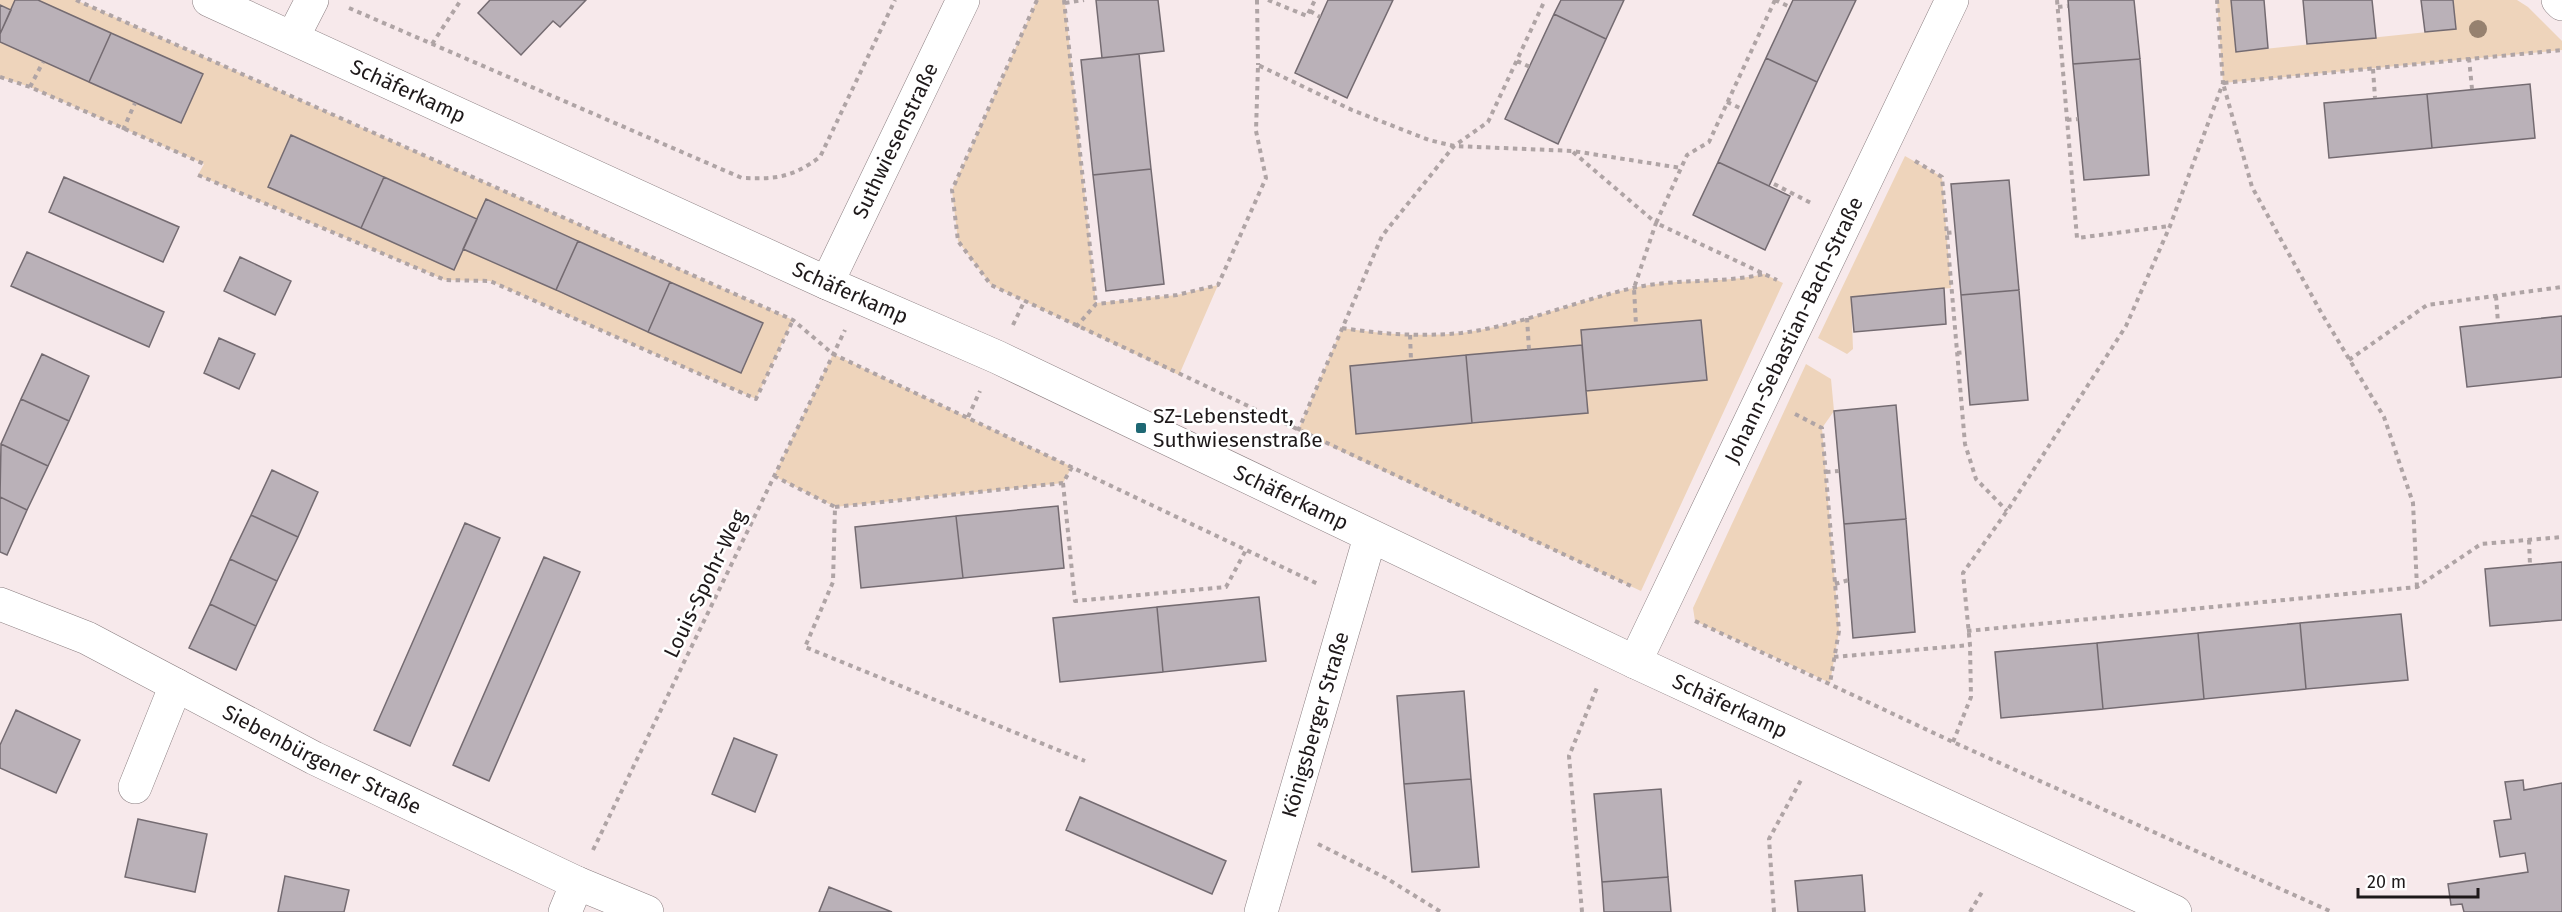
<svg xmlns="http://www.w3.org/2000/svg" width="2562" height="912" viewBox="0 0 2562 912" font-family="'Fira Sans',sans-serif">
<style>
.green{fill:#eed4bb}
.building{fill:#bab1b8;stroke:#746b71;stroke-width:1.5}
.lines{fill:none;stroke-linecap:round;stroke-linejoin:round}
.minor-casing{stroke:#8a7e80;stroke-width:34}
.path{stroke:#afa4a5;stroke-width:4;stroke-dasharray:4.5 4.5;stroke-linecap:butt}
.minor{stroke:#fff;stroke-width:33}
.tree{fill:#96816f}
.poi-dot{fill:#1e6874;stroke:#fff;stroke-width:2}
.labels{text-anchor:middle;stroke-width:5;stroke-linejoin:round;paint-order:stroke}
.street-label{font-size:21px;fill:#1e191a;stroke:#fff}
.poi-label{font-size:21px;fill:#1e191a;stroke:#fff;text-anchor:start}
</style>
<rect width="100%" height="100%" fill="#f7e9eb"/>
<path class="green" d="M0,0H76L793,320L756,399L490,281L445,280L198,175L204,164L30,87L0,77Z
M1037,0H1064L1065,3L1096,303L1177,295L1218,285L1179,375L991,285L958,241L952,190Z
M2217,0H2231L2236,52L2456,29L2453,0H2517L2528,7L2562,41V50L2223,83Z
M1905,156L1942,177L1951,288L1851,297L1853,349L1847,354L1818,338Z
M1764,274L1783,283L1641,591L1298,431L1342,328C1382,334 1420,337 1461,333C1519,326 1575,301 1633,288C1676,278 1721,284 1764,274Z
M833,354L1072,467L1063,483L835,507L774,476Z
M1806,364L1831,379L1834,411L1822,428L1839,631L1830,683L1695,621L1693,608Z"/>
<path class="building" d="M15,0H38L111,33L89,82L0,42V34Z
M490,0H586L560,27L553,21L521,55L478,13Z
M1096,0H1158L1164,51L1102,58Z
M1328,0H1393L1347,98L1295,73Z
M1561,0H1624L1606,39L1554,14Z
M1793,0H1856L1817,82L1766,58Z
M2068,0H2134L2140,59L2073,64Z
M2231,0H2264L2268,48L2236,52Z
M2303,0H2372L2376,38L2307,44Z
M2421,0H2453L2456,29L2425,32Z
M0,5L11,10L0,34Z
M1554,14L1606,39L1558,144L1505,119Z
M111,33L203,74L181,123L89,82Z
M1139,54L1151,169L1093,175L1081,60Z
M1766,58L1817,82L1769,186L1718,162Z
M2140,59L2149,175L2084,180L2073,64Z
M2530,84L2535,138L2432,148L2427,94Z
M2427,94L2432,148L2329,158L2324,103Z
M291,135L384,177L361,228L268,187Z
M1718,162L1790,196L1765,250L1693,215Z
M1151,169L1164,284L1106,291L1093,175Z
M64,177L179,227L163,262L49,212Z
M384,177L477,219L454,270L361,228Z
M2009,180L2019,290L1961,295L1951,184Z
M486,199L578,241L556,290L463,249Z
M578,241L670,282L648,332L556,290Z
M27,252L164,312L149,347L11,286Z
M240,257L291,281L275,315L224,291Z
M670,282L763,323L741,373L648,332Z
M1944,288L1946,324L1854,332L1851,297Z
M2019,290L2028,400L1970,405L1961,295Z
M2562,316V377L2467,387L2460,327Z
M1701,320L1707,380L1586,391L1581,330Z
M219,338L255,354L239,389L204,373Z
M1582,345L1588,413L1472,423L1466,355Z
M42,354L89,376L69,421L21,399Z
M1466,355L1472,423L1356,434L1350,366Z
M21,399L69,421L48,466L1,444Z
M1896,405L1906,519L1844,524L1834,411Z
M1,444L48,466L27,510L0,497Z
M272,470L318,492L298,537L251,515Z
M0,497L27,510L7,555L0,552Z
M1058,506L1064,568L963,578L956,516Z
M251,515L298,537L277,581L230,559Z
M956,516L963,578L861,588L855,527Z
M1906,519L1915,632L1853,638L1844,524Z
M465,523L500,538L410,746L374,730Z
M544,557L580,572L489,781L453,765Z
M230,559L277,581L256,626L210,604Z
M2562,562V620L2490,626L2485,569Z
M1259,597L1266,661L1163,672L1157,607Z
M210,604L256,626L236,670L189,648Z
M1157,607L1163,672L1060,682L1053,618Z
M2401,614L2408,680L2306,689L2300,623Z
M2300,623L2306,689L2204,699L2198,633Z
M2198,633L2204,699L2103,709L2097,643Z
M2097,643L2103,709L2001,718L1995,652Z
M1464,691L1471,779L1404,784L1397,696Z
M16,710L80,740L56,793L0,768V745Z
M734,738L777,755L755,812L712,794Z
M1471,779L1479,867L1412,872L1404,784Z
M2523,780L2524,790L2562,783V912H2464L2462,904L2451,905L2448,884L2528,872L2525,853L2500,857L2494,821L2511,819L2505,782Z
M1661,789L1668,877L1602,882L1594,794Z
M1080,797L1226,861L1212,894L1066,830Z
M138,819L207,834L195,892L125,877Z
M1862,875L1865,912H1798L1795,881Z
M285,876L349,890L344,912H278Z
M1668,877L1671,912H1604L1602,882Z
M829,887L892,912H819Z"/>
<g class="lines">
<defs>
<g id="minor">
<path id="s1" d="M209,0L827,283L997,357L1635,662L2175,912"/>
<path d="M2558,0L2562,4"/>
<path d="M293,37L312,0"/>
<path id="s2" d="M827,283L963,0"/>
<path id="s3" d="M0,604L87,638L314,758L577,883L647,912"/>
<path id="s4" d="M1635,662L1952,0"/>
<path d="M135,787L176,685"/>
<path d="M565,912L577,883"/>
<path id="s5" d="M1261,912L1370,537"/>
</g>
</defs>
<use href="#minor" class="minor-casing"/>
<path class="path" d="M76,0L793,320L833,354L1318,584
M1037,0L952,190L958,241L991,285L1631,586
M1064,0L1096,304
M1257,0L1258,65
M1268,0L1307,16L1315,0
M1775,0L1709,142L1687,155L1656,223L1777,280
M1775,0L1790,7
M2057,0L2077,238L2170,226
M1065,3L1084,0
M2058,7L2068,6
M349,8L742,178C777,179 791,178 820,157L895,0
M1310,11L1320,17
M432,44L461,0
M2469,58L2472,89
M1517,61L1530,67
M2373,69L2375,98
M0,77L30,87L204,164
M30,87L43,62
M1727,102L1742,109
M2067,120L2078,119
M123,130L135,103
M1573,152L1656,223L1634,288L1636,325
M1915,161L1942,177L1965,444L1976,479L2007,511
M198,175L445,280L490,281L756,399L793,320
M1774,184L1813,204
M1947,233L1956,232
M2496,296L2498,323
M1527,318L1529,350
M1013,325L1024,302
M1076,327L1096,304L1177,295L1218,285L1266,178L1256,131L1258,65L1352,110L1429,140L1454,146L1573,151L1681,168
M1342,328C1382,334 1420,337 1461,333C1519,326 1575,301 1633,288C1676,278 1721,284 1764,274
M1410,335L1411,360
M1957,353L1966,352
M2349,360L2427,305L2562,287
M1795,414L1822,428L1839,631L1830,683
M968,417L980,391
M1298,431L1382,236L1454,146L1488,122L1545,0
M1826,472L1839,471
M774,476L835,507L833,582L805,647L1085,761
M1063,483L1075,601L1226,587L1246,550
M835,507L1063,483L1072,467
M2529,540L2530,565
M1835,584L1849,580
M2417,587L2413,503L2384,417L2322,314L2252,187L2223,83L2562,50
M1695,621L1953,742L2332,912
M1967,631L2417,587L2481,544L2562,537
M1834,657L1970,645
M1953,742L1971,697L1970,645L1963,573L2007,511L2126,326L2170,226L2223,83L2217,0
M1318,844L1386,878L1441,912
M593,850L845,330
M1582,912L1569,756L1598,685
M1774,912L1769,839L1801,780
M1970,912L1982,892"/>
<use href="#minor" class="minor"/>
</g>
<circle class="tree" cx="2478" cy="29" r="9"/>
<rect class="poi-dot" x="1135" y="422" width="12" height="12" rx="3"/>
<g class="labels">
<g class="street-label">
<text dy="7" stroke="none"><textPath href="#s1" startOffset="219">Schäferkamp</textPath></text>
<text dy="7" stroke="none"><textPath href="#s2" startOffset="158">Suthwiesenstraße</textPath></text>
<text dy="7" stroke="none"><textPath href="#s1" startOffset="705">Schäferkamp</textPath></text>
<text dy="7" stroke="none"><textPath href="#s4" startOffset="368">Johann-Sebastian-Bach-Straße</textPath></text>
<text dy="7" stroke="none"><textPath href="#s1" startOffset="1191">Schäferkamp</textPath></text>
<text transform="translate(705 584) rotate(-64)" y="7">Louis-Spohr-Weg</text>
<text dy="7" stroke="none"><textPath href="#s1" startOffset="1677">Schäferkamp</textPath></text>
<text dy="7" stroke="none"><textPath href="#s5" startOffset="195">Königsberger Straße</textPath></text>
<text dy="7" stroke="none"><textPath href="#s3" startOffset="358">Siebenbürgener Straße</textPath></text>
</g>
<g class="poi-label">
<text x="1153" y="423">SZ-Lebenstedt,<tspan x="1153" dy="24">Suthwiesenstraße</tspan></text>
</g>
</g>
<path d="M2358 888v9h120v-9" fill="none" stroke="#1e191a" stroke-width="3"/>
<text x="2367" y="888" font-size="18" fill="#1e191a" stroke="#ffffff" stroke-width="4.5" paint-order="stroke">20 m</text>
</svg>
